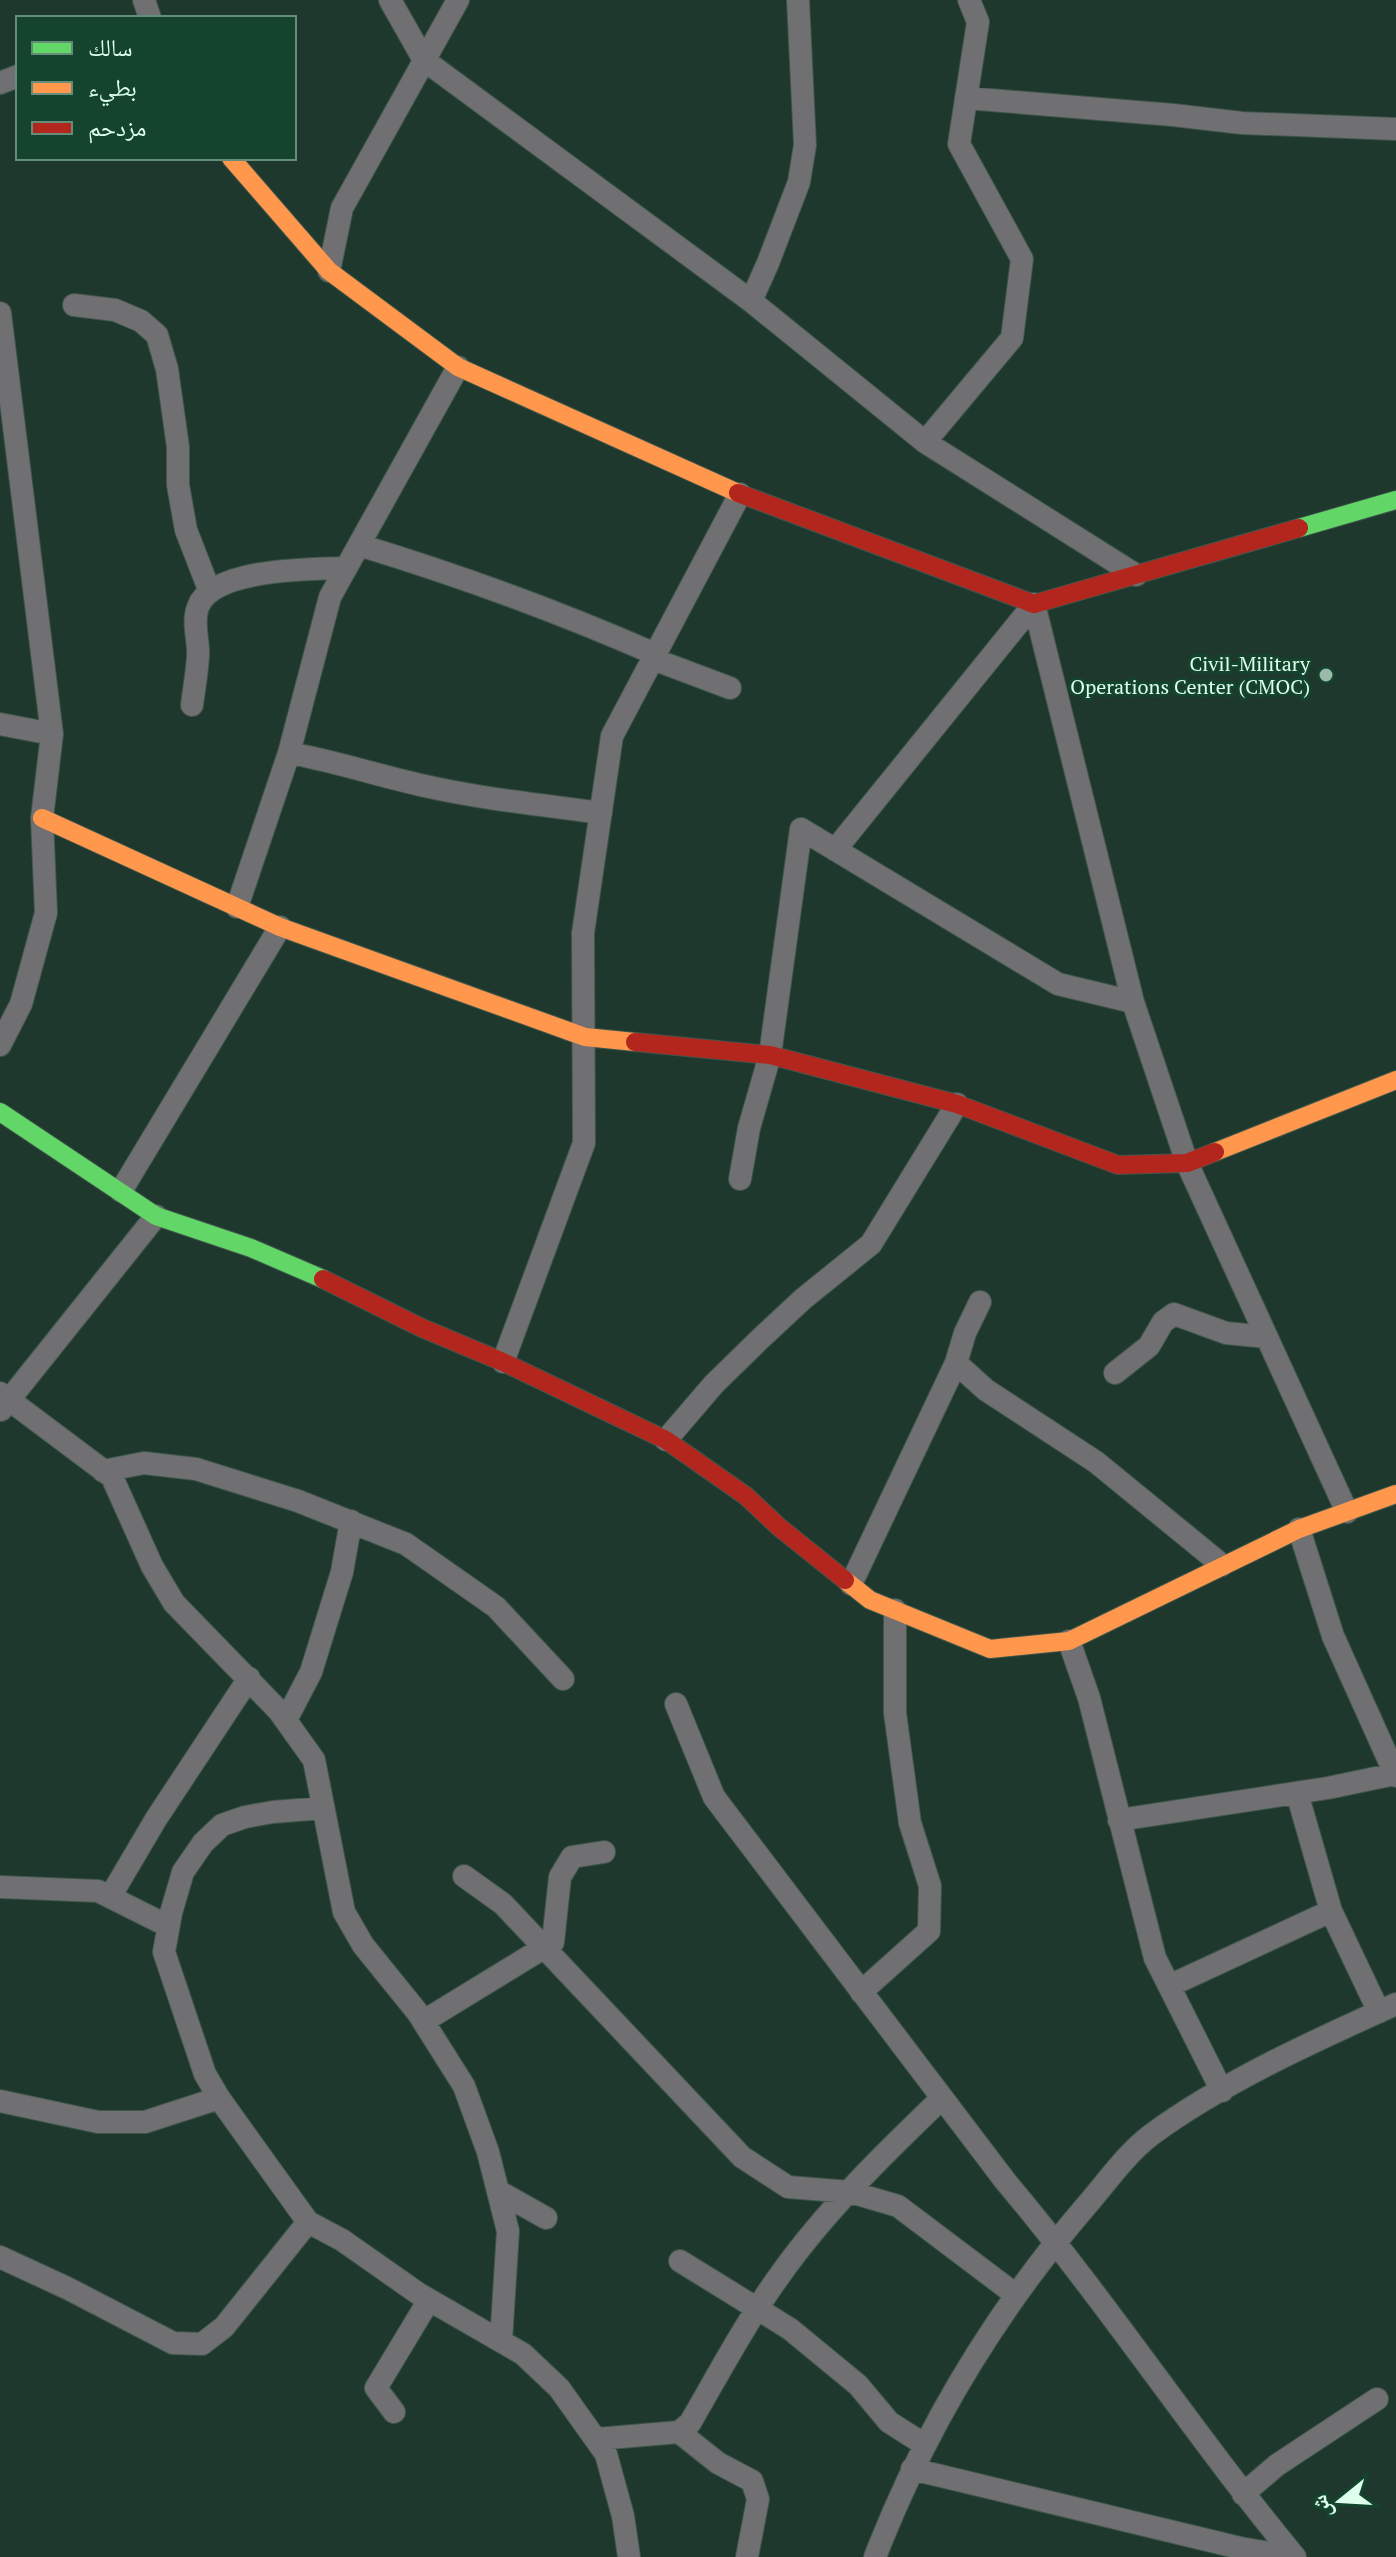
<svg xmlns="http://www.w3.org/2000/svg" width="1396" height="2557" viewBox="0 0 1396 2557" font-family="'PT Serif','Noto Naskh Arabic',serif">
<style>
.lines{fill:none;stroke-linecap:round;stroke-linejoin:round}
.street-casing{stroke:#3f564b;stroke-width:24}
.fast-casing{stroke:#3f564b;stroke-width:20}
.slow-casing{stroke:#3f564b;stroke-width:20}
.jam-casing{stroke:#3f564b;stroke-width:20}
.street{stroke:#706f72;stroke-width:22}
.fast{stroke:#63d668;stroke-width:18}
.slow{stroke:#ff974d;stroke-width:18}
.jam{stroke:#b3261e;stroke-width:18}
.poi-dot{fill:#9bb9a9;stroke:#14432e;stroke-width:3}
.labels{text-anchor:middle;stroke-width:6;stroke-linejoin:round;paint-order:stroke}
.poi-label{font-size:20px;fill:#deffec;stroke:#14432e;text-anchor:end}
</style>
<rect width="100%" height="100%" fill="#1e382d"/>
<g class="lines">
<defs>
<path id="street" d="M144,0L150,18
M390,0L424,60L751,301L925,442L1136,575
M0,83L18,76
M966,98L1173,115L1242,123L1396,129
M329,271L342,208L458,0
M751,301L768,263L799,182L805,145L798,0
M74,305L115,310L141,321L157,335L167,369L178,447V485L186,530L210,592
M0,313L52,734L42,818L46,913L21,1004L0,1045
M925,442L1012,338L1022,259L959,144L978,22L969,0
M359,545C461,576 557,611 655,654
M1034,604L1133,1002L1187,1163L1347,1512
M653,659L730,688
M192,705C194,689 197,673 198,656C199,640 192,623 198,607C212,568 312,569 346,568
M0,724L52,734
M289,753C335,761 379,776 425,786C483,799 542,805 601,813
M835,850L1034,604
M237,907L289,753L330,597L458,367
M740,1179L749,1128L770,1055L801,829L1058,984L1133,1002
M121,1191L280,927
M503,1362L584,1143L583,933L612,736L740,494
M956,1363L986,1390L1096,1462L1222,1565
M1115,1373L1149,1346L1163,1322L1174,1314L1226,1333L1267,1337
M0,1393L112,1477L152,1566L174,1603L279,1711L314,1760L344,1912L363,1945L418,2013L464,2086L488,2152L508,2231L501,2341
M1,1410L156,1216
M666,1440L714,1384L759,1340L803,1299L871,1244L957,1104
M103,1471L144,1463L196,1469L298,1501L406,1544L496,1607L563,1679
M1299,1529L1333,1636L1396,1776
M851,1584L956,1363L965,1333L980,1302
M1069,1641L1089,1698L1155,1958L1222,2091
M676,1704L714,1797L1006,2182C1108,2303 1194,2435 1295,2557
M286,1720L311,1672L342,1572L351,1521
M1297,1793L1331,1911L1379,2012
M323,1808L273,1812L245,1817L222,1825L203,1843L183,1872L171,1913L164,1952L205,2074L219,2098L308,2222L342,2240L419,2294L523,2354L559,2388L606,2454L623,2516L629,2557
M1119,1820L1328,1788L1395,1774
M464,1876L503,1904L742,2157L788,2187L850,2192L898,2206L1016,2295
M0,1887L98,1891L168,1926
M110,1897L156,1819L249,1678
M1169,1986L1331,1911
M861,1992L929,1931L930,1886L910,1823L895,1713V1610
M424,2021L553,1942L560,1877L572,1857L604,1852
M0,2101L98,2122H145L219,2098
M498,2191L546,2218
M0,2257L69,2289L173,2343L202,2344L224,2327L308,2222
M680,2261L790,2329L858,2385L889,2422L925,2445
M394,2412L376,2388L429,2300
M679,2432L718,2463L752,2481L758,2499L747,2557
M597,2439L679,2432L690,2423C719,2373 746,2322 780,2275C826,2210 885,2153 942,2098
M912,2469L1240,2548L1293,2557
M1243,2494L1277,2465L1377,2399
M875,2557C925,2428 996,2311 1086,2206C1106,2183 1126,2154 1151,2135C1221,2083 1316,2040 1396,2004"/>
<path id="fast" d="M1299,528L1396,500
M0,1112L156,1216L251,1248L323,1279"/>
<path id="slow" d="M231,158L329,271L458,367L738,493
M42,818L280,927L585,1037L635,1042
M1215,1152L1396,1080
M845,1580L870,1600L990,1649L1069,1641L1299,1529L1396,1494"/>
<path id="jam" d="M738,493L1034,604L1299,528
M635,1042L770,1055L957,1104L1118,1165L1187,1163L1215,1152
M323,1279L422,1328L503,1362L666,1440L746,1496L779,1527L845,1580"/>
</defs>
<use href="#street" class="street-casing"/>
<use href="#fast" class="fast-casing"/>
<use href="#slow" class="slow-casing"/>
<use href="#jam" class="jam-casing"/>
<use href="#street" class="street"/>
<use href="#fast" class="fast"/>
<use href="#slow" class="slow"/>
<use href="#jam" class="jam"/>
</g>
<circle class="poi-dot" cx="1326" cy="675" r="8"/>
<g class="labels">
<g class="poi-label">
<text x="1310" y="671">Civil-Military<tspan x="1310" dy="23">Operations Center (CMOC)</tspan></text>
</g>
</g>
<rect x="16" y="16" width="280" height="144" fill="#14432e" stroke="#658e7a" stroke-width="2"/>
<rect x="32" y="42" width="40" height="12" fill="#63d668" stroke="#658e7a" stroke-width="2"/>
<text x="88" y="56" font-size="24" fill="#deffec">سالك</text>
<rect x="32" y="82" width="40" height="12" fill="#ff974d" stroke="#658e7a" stroke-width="2"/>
<text x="88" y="96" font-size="24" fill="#deffec">بطيء</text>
<rect x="32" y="122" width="40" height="12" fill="#b3261e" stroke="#658e7a" stroke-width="2"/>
<text x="88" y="136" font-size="24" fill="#deffec">مزدحم</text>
<g transform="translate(1340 2501) rotate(252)" stroke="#14432e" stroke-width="6" paint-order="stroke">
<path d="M0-6L14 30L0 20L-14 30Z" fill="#deffec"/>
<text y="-12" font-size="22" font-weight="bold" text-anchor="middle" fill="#deffec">ش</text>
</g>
</svg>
